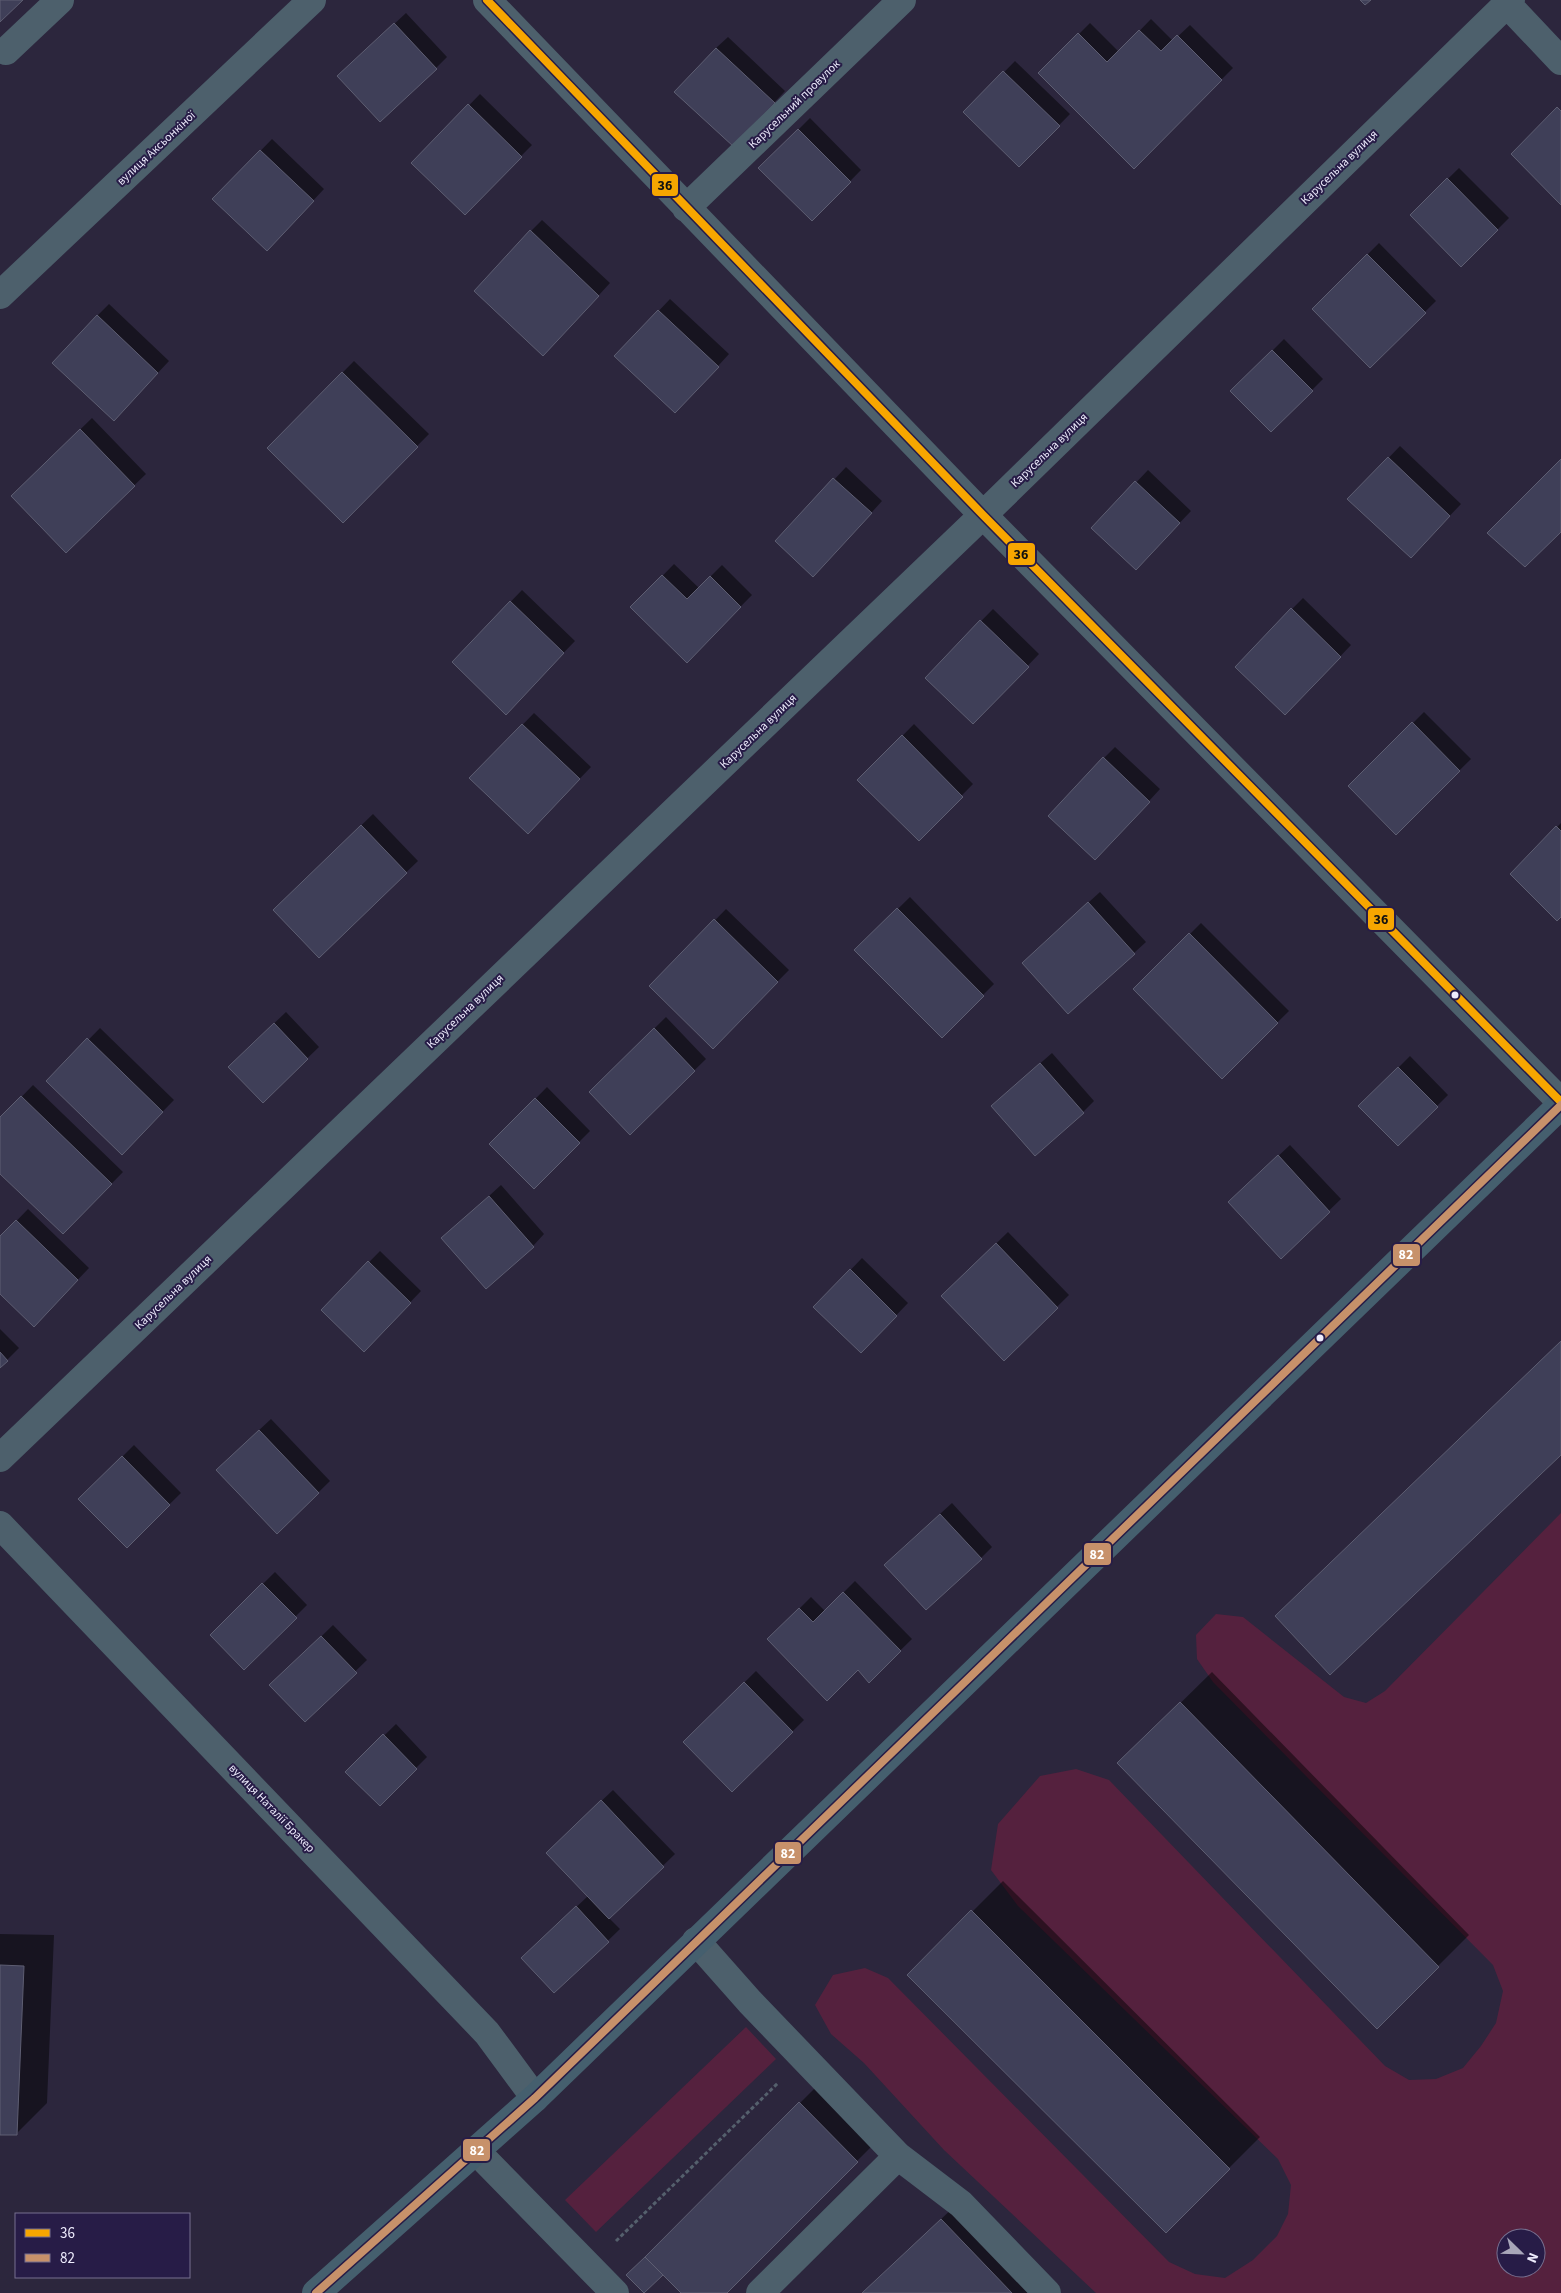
<svg xmlns="http://www.w3.org/2000/svg" width="1561" height="2293" viewBox="0 0 1561 2293" font-family="'Source Sans 3',sans-serif">
<style>
.green{fill:#55213e;fill-rule:evenodd}
.shadow{fill:#0007}
.building{fill:#3f3f58;stroke:#5e5e72}
.lines{fill:none;stroke-linecap:round;stroke-linejoin:round}
.path{stroke:#55606d;stroke-width:3;stroke-dasharray:4 2.5;stroke-linecap:butt}
.minor{stroke:#4d606c;stroke-width:28}
.major{stroke:#455f6e;stroke-width:28}
.bus-1-casing{stroke:#271c47;stroke-width:11}
.bus-2-casing{stroke:#271c47;stroke-width:11}
.bus-1{stroke:#f7a600;stroke-width:8}
.bus-2{stroke:#c7916a;stroke-width:8}
.bus-dot{fill:#edebfc;stroke:#271c47;stroke-width:2}
.labels{text-anchor:middle;stroke-width:4;stroke-linejoin:round;paint-order:stroke}
.street-label{font-size:12px;fill:#edebfc;stroke:#271c47}
.line-badge{stroke:#271c47;stroke-width:2}
.badge-label{font-size:14px;text-anchor:middle;font-weight:bold;fill:#fff}
.pale-badge-label{font-size:14px;text-anchor:middle;font-weight:bold;fill:#111}
</style>
<rect width="100%" height="100%" fill="#2c263d"/>
<path class="green" d="M1561,1513V2293H1096L944,2150L864,2063L831,2034L815,2005L833,1975L865,1968L888,1978L1169,2262L1195,2274L1225,2278L1253,2260L1277,2236L1288,2214L1291,2185L1278,2159L1018,1906L991,1870L998,1824L1040,1776L1076,1769L1109,1780L1385,2066L1409,2080L1436,2079L1463,2068L1481,2046L1496,2023L1503,1991L1493,1965L1213,1682L1197,1659L1196,1635L1216,1614L1243,1617L1344,1697L1366,1703L1385,1691ZM1506,2238H1536V2268H1506Z
M746,2027L776,2059L596,2232L565,2200Z"/>
<path class="shadow" d="M406,13L447,57L436,68L350,65Z
M1151,19L1173,41L1190,25L1233,68L1134,167L1040,73L1090,23L1119,52Z
M728,37L785,91L745,134L716,48Z
M1015,61L1070,114L1019,166L965,112Z
M480,94L532,145L465,213L413,163Z
M810,118L861,170L812,220L760,168Z
M272,139L324,189L278,238L214,199Z
M1459,168L1509,218L1461,266L1411,215Z
M542,220L610,283L555,343L531,231Z
M1379,243L1436,301L1370,366L1313,309Z
M670,299L729,354L687,400L616,356Z
M109,304L169,361L125,408L97,316Z
M1284,339L1323,379L1271,431L1232,391Z
M354,361L429,434L343,521L268,448Z
M92,418L146,474L66,551L12,496Z
M1400,446L1461,504L1422,545L1349,499Z
M846,467L882,501L825,564L777,541Z
M1148,470L1191,511L1147,557L1093,528Z
M674,564L699,588L722,565L752,595L687,661L632,607Z
M522,590L575,641L517,701L453,662Z
M1303,598L1351,645L1297,702L1292,609Z
M993,609L1039,654L973,723L926,677Z
M1424,712L1471,759L1396,833L1350,786Z
M534,713L591,767L539,821L471,778Z
M914,724L973,784L919,839L859,780Z
M1115,747L1160,789L1107,847L1104,758Z
M373,814L418,861L319,956L286,898Z
M1561,823V915L1512,874Z
M1100,892L1146,942L1134,953L1035,951Z
M910,897L994,984L942,1036L856,950Z
M726,909L789,970L713,1047L651,986Z
M1201,923L1289,1011L1222,1077L1135,989Z
M286,1012L319,1047L263,1101L241,1055Z
M666,1017L706,1059L630,1133L590,1092Z
M100,1028L174,1100L122,1153L48,1081Z
M1052,1053L1094,1101L1083,1112L1004,1095Z
M1410,1056L1448,1095L1398,1145L1360,1106Z
M33,1085L123,1172L63,1233L0,1172V1119Z
M547,1087L590,1131L534,1187L491,1144Z
M1290,1145L1341,1199L1281,1257L1241,1191Z
M501,1185L544,1234L533,1246L443,1238Z
M28,1209L89,1268L45,1314L0,1293V1238Z
M1008,1232L1069,1295L1004,1359L942,1296Z
M380,1251L421,1291L375,1339L322,1310Z
M862,1258L908,1303L861,1352L815,1307Z
M0,1329L19,1348L0,1367Z
M271,1419L330,1481L277,1533L229,1458Z
M134,1445L181,1493L127,1546L80,1499Z
M952,1503L992,1547L981,1558L897,1553Z
M275,1572L307,1605L244,1668L211,1635Z
M855,1581L912,1639L869,1681L858,1669L769,1639L811,1597L825,1611Z
M333,1625L367,1660L305,1720L283,1674Z
M756,1671L804,1720L732,1791L684,1742Z
M1212,1672L1469,1935L1377,2027L1150,1733Z
M396,1724L427,1757L380,1804L347,1772Z
M613,1790L675,1854L609,1918L620,1929L555,1992L534,1947L588,1896L559,1841Z
M1003,1881L1260,2137L1166,2231L909,1975Z
M0,1934L54,1935L47,2103L16,2134H0Z
M817,2086L874,2144L725,2293H682L663,2273L628,2275Z
M959,2202L1045,2293H864L876,2281Z"/>
<path class="building" d="M0,0H23L0,22Z
M1360,0H1371L1365,5Z
M394,23L437,69L380,122L337,76Z
M1139,30L1161,51L1177,35L1222,80L1134,169L1038,73L1078,33L1107,62Z
M716,48L775,103L734,147L674,92Z
M1003,71L1060,126L1019,167L963,112Z
M468,104L522,157L465,215L411,163Z
M1557,107L1561,111V205L1511,154Z
M798,129L851,182L812,221L758,168Z
M260,150L314,201L267,251L212,199Z
M1447,178L1498,230L1461,267L1410,215Z
M530,230L599,296L543,356L474,291Z
M1367,254L1426,313L1370,368L1312,309Z
M658,310L719,367L675,413L614,356Z
M97,315L158,373L114,421L52,363Z
M1272,350L1313,391L1271,432L1230,391Z
M342,372L418,447L343,523L267,448Z
M80,429L135,486L66,553L11,496Z
M1388,457L1450,516L1411,558L1347,499Z
M1561,459V532L1525,567L1487,533Z
M833,478L872,513L813,577L775,541Z
M1135,481L1180,523L1136,570L1091,528Z
M662,575L687,599L710,576L741,607L687,663L630,607Z
M510,601L564,653L506,715L452,662Z
M1291,608L1341,657L1285,715L1235,667Z
M980,620L1029,667L973,724L925,678Z
M1412,722L1460,771L1396,835L1348,786Z
M522,724L580,779L528,834L469,778Z
M902,735L963,797L919,841L857,780Z
M1103,757L1150,802L1095,860L1048,816Z
M361,825L407,873L319,958L273,910Z
M1556,826L1561,831V917L1557,921L1510,874Z
M1088,902L1135,954L1068,1014L1022,963Z
M897,908L984,996L942,1038L854,950Z
M714,919L778,982L713,1049L649,986Z
M1189,933L1278,1023L1222,1079L1133,989Z
M274,1023L308,1059L263,1103L228,1067Z
M654,1028L695,1071L630,1135L589,1092Z
M87,1038L163,1112L122,1155L46,1081Z
M1040,1063L1084,1113L1035,1156L991,1106Z
M1398,1067L1438,1107L1398,1146L1358,1106Z
M21,1096L112,1184L63,1234L0,1174V1117Z
M535,1098L580,1143L534,1189L489,1144Z
M1278,1155L1330,1212L1281,1259L1228,1202Z
M489,1196L534,1247L486,1289L441,1238Z
M16,1220L78,1280L34,1327L0,1294V1236Z
M996,1243L1058,1308L1004,1361L941,1296Z
M368,1261L411,1303L364,1352L321,1310Z
M850,1269L897,1316L861,1353L813,1307Z
M1561,1341V1455L1330,1675L1275,1616Z
M0,1352L8,1361L0,1368Z
M259,1430L319,1493L277,1534L216,1470Z
M122,1456L170,1505L127,1548L78,1499Z
M940,1514L982,1559L926,1610L884,1565Z
M262,1583L297,1618L244,1670L210,1635Z
M843,1592L901,1651L869,1683L858,1670L827,1701L767,1639L799,1608L813,1622Z
M321,1636L357,1673L305,1722L269,1685Z
M744,1682L793,1732L732,1792L683,1742Z
M1180,1702L1439,1967L1377,2029L1117,1763Z
M383,1734L417,1769L380,1806L345,1772Z
M601,1800L664,1867L609,1919L546,1853Z
M576,1906L609,1942L554,1993L521,1958Z
M971,1910L1230,2169L1166,2233L907,1975Z
M0,1965L24,1966L17,2135H0Z
M799,2102L858,2162L727,2293H681L645,2257Z
M941,2219L1012,2293H862Z
M645,2257L663,2275L644,2293L626,2275Z"/>
<g class="lines">
<path class="path" d="M616,2241L778,2083"/>
<path class="minor" d="M487,0L983,515L1561,1102
M1507,4L1561,61
M6,51L60,0
M686,208L902,0
M0,295L312,0
M0,1458L983,515L1511,0
M0,1525L487,2033L535,2098
M696,1941L750,2002L898,2156L961,2204L1047,2293
M476,2151L615,2293
M760,2293L898,2156"/>
<path class="major" d="M316,2293L535,2098L1561,1105"/>
<defs>
<path id="bus-1" d="M487,0L983,515L1561,1102"/>
<path id="bus-2" d="M316,2293L535,2098L1561,1105"/>
</defs>
<use href="#bus-1" class="bus-1-casing"/>
<use href="#bus-2" class="bus-2-casing"/>
<use href="#bus-1" class="bus-1"/>
<use href="#bus-2" class="bus-2"/>
</g>
<g class="bus-dot">
<circle cx="1455" cy="995" r="4.5"/>
<circle cx="1320" cy="1338" r="4.5"/>
</g>
<g class="labels">
<g class="street-label">
<text transform="translate(794 104) rotate(-44)" y="4">Карусельний провулок</text>
<text transform="translate(156 148) rotate(-43)" y="4">вулиця Аксьонкіної</text>
<text transform="translate(1339 167) rotate(-44)" y="4">Карусельна вулиця</text>
<text transform="translate(1049 450) rotate(-44)" y="4">Карусельна вулиця</text>
<text transform="translate(758 731) rotate(-44)" y="4">Карусельна вулиця</text>
<text transform="translate(465 1011) rotate(-44)" y="4">Карусельна вулиця</text>
<text transform="translate(173 1292) rotate(-44)" y="4">Карусельна вулиця</text>
<text transform="translate(272 1808) rotate(46)" y="4">вулиця Наталії Бракер</text>
</g>
</g>
<g class="line-badge">
<rect x="651" y="173" width="28" height="24" rx="5" fill="#f7a600"/>
<rect x="1007" y="542" width="29" height="24" rx="5" fill="#f7a600"/>
<rect x="1367" y="907" width="28" height="24" rx="5" fill="#f7a600"/>
<rect x="1392" y="1243" width="29" height="24" rx="5" fill="#c7916a"/>
<rect x="1083" y="1542" width="29" height="24" rx="5" fill="#c7916a"/>
<rect x="774" y="1841" width="28" height="24" rx="5" fill="#c7916a"/>
<rect x="462" y="2138" width="29" height="24" rx="5" fill="#c7916a"/>
</g>
<g class="badge-label">
<text x="1406" y="1259">82</text>
<text x="1097" y="1559">82</text>
<text x="788" y="1858">82</text>
<text x="477" y="2155">82</text>
</g>
<g class="pale-badge-label">
<text x="665" y="190">36</text>
<text x="1021" y="559">36</text>
<text x="1381" y="924">36</text>
</g>
<rect x="15" y="2213" width="175" height="65" fill="#271c47" stroke="#766f8f"/>
<rect x="25" y="2229" width="25" height="8" fill="#f7a600" stroke="#766f8f"/>
<text x="60" y="2238" font-size="15" fill="#edebfc">36</text>
<rect x="25" y="2254" width="25" height="8" fill="#c7916a" stroke="#766f8f"/>
<text x="60" y="2263" font-size="15" fill="#edebfc">82</text>
<g transform="translate(1521 2253) rotate(113)"><circle r="24" fill="#271c47" stroke="#766f8f"/>
<path d="M0-4L9 19L0 12L-9 19Z" fill="#a9a6b9"/>
<text y="-8" font-size="14" font-weight="bold" text-anchor="middle" fill="#edebfc">N</text>
</g>
</svg>
